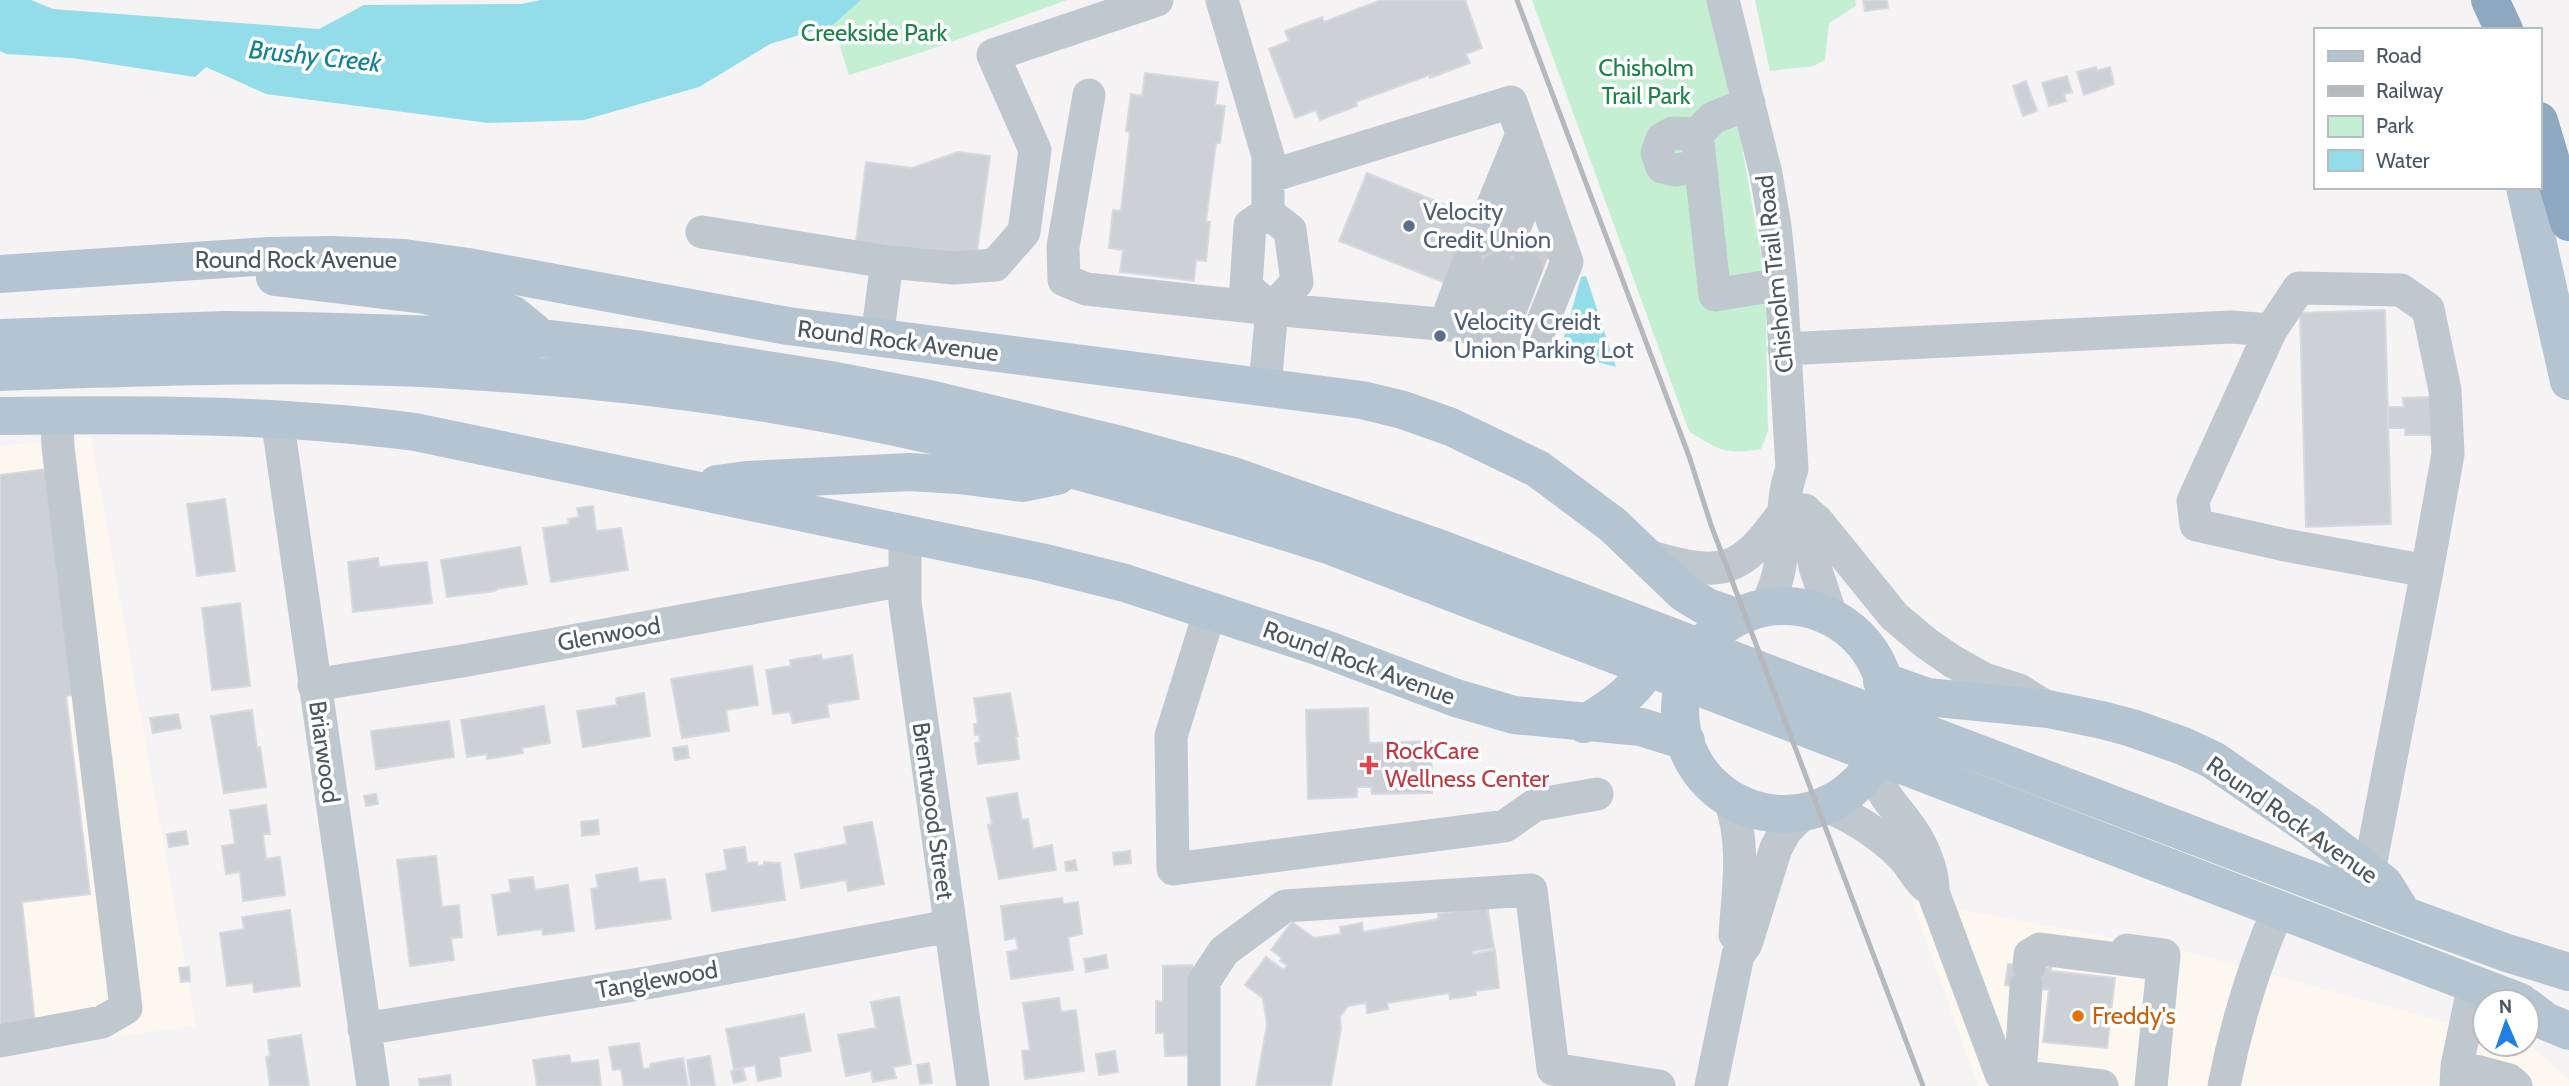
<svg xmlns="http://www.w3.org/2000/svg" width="2569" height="1086" viewBox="0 0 2569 1086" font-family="Cabin,sans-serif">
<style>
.commercial{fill:#fdf8ef}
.green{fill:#c4efd3}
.water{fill:#93ddeb}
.building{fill:#cdd0d5;stroke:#d7d9de;stroke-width:2}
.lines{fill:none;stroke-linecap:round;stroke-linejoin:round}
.minor-tunnel{stroke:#caccce;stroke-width:33;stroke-dasharray:33 17;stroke-linecap:butt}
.minor{stroke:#bfc8ce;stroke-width:33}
.major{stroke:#b4c4d0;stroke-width:38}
.highway{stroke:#8da8bf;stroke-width:38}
.rail{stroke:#b5b8bd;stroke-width:5}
.service-dot{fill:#5c6f8a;stroke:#fff;stroke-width:2.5}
.health-dot{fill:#e0444e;stroke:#fff;stroke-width:2.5}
.food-dot{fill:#e8710a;stroke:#fff;stroke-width:2.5}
.labels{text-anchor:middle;stroke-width:7;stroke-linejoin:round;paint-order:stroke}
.park-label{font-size:24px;fill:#1b8249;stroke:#fff}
.service-label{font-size:24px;fill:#4e5e75;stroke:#fff;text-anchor:start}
.street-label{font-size:24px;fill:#4b5760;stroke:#fff}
.health-label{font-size:24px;fill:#be3a42;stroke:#fff;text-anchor:start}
.food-label{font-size:24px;fill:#c56008;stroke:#fff;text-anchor:start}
.water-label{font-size:26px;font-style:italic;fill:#118196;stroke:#fff}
</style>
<rect width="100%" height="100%" fill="#f5f3f3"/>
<path class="commercial" d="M91,437L196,1026L0,1052V446Z
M1912,901L2180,950L2485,1033V1044L2531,1045L2569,1080V1086H1978Z"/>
<path class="green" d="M861,0H1067L923,52L849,75L833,25Z
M1532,0H1708L1737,119L1765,277L1768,431L1761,449C1727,455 1717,450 1689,431Z
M1755,0H1855L1856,6L1829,23L1825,60L1814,66L1770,71Z"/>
<path class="water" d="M0,0H31L53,9L319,29L364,5L521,4L541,0H861L833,25L770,44L699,87L584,120L488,123L266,94L206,67L195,77L72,58L6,54L0,51Z
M1586,276L1616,367L1560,352L1581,277Z"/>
<path class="building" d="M1381,0H1465L1482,48L1466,54L1470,63L1430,78L1429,75L1356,102L1357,106L1320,120L1316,110L1295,118L1269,49L1289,41L1285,31L1322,17L1324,22Z
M1863,0H1887L1888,8L1865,11Z
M2096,67L2097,71L2110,67L2114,84L2084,95L2077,72Z
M1145,73L1218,82L1215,105L1225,106L1220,143H1216L1206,221L1210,222L1206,261L1196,260L1194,281L1120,272L1123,250L1109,248L1113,210L1121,211L1130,132L1126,131L1131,94L1142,96Z
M2067,76L2072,92L2064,94L2066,101L2049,106L2042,83Z
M2026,81L2037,111L2023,116L2013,86Z
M958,152L990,156L976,259L856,243L866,162L912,168Z
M1367,173L1475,217L1485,241L1545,240L1535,270L1453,286L1339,241Z
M2385,310L2391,524L2306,527L2300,313Z
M2432,397L2433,435H2405V428H2388V407H2404L2403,398Z
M54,468L82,693L66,696L90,894L22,902L35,1024L0,1027V475Z
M225,499L235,571L197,576L187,504Z
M593,506L596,531L621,528L628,570L551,582L543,528L569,524L568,519L579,517L577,508Z
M520,547L527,584L497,589L495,591L447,597L441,560Z
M378,558L379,567L427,562L432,603L353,612L348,562Z
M240,603L250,686L212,690L202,608Z
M821,655L822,660L852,655L859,699L827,704L829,717L793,723L790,712L773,714L766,670L791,666L790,660Z
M752,666L758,705L726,710L729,731L682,738L671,679Z
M644,693L650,736L583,747L577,711L617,705L616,698Z
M1010,693L1018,736H1016L1019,759L978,764L975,743L980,742L979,734L975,735L974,724H978L974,698Z
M544,706L550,743L522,748L523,753L487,759V754L467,757L461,720Z
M1368,708L1369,743L1431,741L1432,793L1372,794L1371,787H1357V797L1308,799L1306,710Z
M252,710L257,748L260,747L266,787L224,793L211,716Z
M178,714L181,728L153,733L150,718Z
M449,721L454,757L376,769L371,731Z
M687,746L689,758L675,760L673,748Z
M1017,793L1022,820L1028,819L1033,849L1052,845L1056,870L999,879L988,825L992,824L987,798Z
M376,794L378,804L366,806L364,796Z
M266,805L270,834H263L266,859L280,857L285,895L243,901L240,872L226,874L222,846L235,844L230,810Z
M598,820L599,834L582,836L581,822Z
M872,822L884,884L848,891L846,880L801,888L795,854L847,844L844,827Z
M186,831L188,844L169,847L167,834Z
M745,847L747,863L757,862V866L764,865V862L780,863L785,900L712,911L706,874L727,870L724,850Z
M1130,851L1131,863L1114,865L1113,853Z
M436,856L442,907L459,905L462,937L451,938L454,960L410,966L397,860Z
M1075,860L1077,870L1066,871L1065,862Z
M637,868L639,882L665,879L671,919L596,929L591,889L598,888L596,875Z
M533,877L535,890L568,885L574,931L543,935L542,929L498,935L492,895L511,892L509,880Z
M1062,898L1063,904L1078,902L1082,934L1068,937L1073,970L1011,979L1007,952L1018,950L1016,938L1005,940L1001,906Z
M1487,905L1494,948L1473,951V954L1495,950L1499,988L1475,991L1476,995L1450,999L1449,993L1387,1003L1388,1009L1367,1013L1366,1003L1348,1006L1340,1017L1341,1028L1331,1086H1256L1267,1025L1263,998L1245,985L1266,957L1284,970L1287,965L1280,961L1282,958L1271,950L1292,922L1314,938L1341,934L1340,927L1362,923L1363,932L1439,919L1438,914Z
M290,910L300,986L254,992L253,983L227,986L220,933L244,929L242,917Z
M1106,955L1108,968L1086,972L1084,959Z
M2008,964L2051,968V971L2115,978L2107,1048L2043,1042L2049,990L2005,985Z
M1192,965L1194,1055L1165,1056L1164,1033H1156V1001L1163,1002V966Z
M189,967L190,981L181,982L179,968Z
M899,997L911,1064L893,1067L896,1078L873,1082L871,1071L846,1076L838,1035L876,1028L871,1002Z
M1059,998L1061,1012L1076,1010L1084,1071L1025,1079L1022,1051L1030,1050L1023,1003Z
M804,1014L811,1051L779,1057L781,1076L758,1081L755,1065L734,1069L726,1029Z
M301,1035L309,1086H270L266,1057L270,1056L268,1040Z
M639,1043L643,1069L650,1068V1064L683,1058L688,1086H624L621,1069L613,1070L609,1047Z
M1115,1051L1118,1072L1099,1075L1096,1054Z
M569,1055L571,1063L598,1060L601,1086H537L533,1060Z
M710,1056L715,1086H691L687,1060Z
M929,1063L932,1083L920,1084L917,1065Z
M743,1069L746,1080L734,1083L731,1071Z
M450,1075L451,1086H420L419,1079Z"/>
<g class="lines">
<path class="minor-tunnel" d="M1526,269L1537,240"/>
<path class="minor" d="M1222,0L1268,156V213
M1723,0L1766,174L1775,226L1781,284L1792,469C1775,515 1793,557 1766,606
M1089,95L1063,247L1064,280L1086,289L1272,309L1461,326L1537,336L1567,262L1511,102L1268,177
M1749,103L1713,118L1697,134L1715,295L1781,284
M1697,134L1673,133L1662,139L1657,153L1662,167L1675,170L1700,166
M1268,213L1250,225L1246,287L1272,309
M702,232L887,262L877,338
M1479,239L1522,134
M1510,240L1535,173
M887,262L954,268L995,265L1024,232L1035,150L993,55L1157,0
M1445,324L1467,266
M1475,329L1498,269
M1502,332L1526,269
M1784,349L2231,327L2271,330L2299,288L2401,290L2428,309L2445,390L2448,454L2427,571L2285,545L2196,525L2193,501L2271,330
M1265,386L1272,309L1297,282L1290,230L1268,213
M277,418L373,1086
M1805,510L1815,567L1831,616
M1805,511L1817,521L1894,616L1926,643L1952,661L1984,679L2019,690L2043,705
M905,535V602L973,1086
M1645,555C1722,578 1739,576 1786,509
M1210,611L1171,736L1173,869L1505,826L1535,805L1597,794
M314,685L468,660L904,580
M1877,754C1878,766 1878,780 1883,791C1889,802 1899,812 1906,822C1920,840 1934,868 1933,892L2001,1074L2102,1086
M1730,800C1746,844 1738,890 1735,935
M1829,807C1856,819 1880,834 1902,856C1911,865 1916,878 1926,886
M2369,872L2427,571
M2127,950L2164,955L2151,1086
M2029,966L2030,955L2040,949L2150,963
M364,1029L652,982L949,926
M0,1041L102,1022L126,1008L58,447L57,415
M2457,1066L2509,1080L2516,1086
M2020,1077L2026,987
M1204,1086V981L1224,951L1285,906L1531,890L1553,1069L1659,1086
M1711,1086L1738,955L1746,944L1776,848L1786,830L1801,815
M2224,1086C2236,1025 2253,968 2278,910
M2456,1086L2457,1066L2474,984"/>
<path class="major" d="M2525,187L2569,381
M0,274L269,256L331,255L404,258L468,267L788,326L1362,400L1403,410L1451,427L1538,469L1613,525L1684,593L1707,607L1735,617
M275,277L425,295L512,314L534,332
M0,338L226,330L304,331L542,338L636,349L830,380L929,399L1125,446L1230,475L1441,549L2403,915L2507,953L2569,972
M0,372C151,367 303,361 455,370C614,379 776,400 932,435C1067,465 1199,504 1331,546L2520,1002
M0,416C138,414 278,414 415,432L1041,562L1125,583L1320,647L1456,698L1514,715L1641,727L1686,741
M717,484L747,480L910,472L958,475L1023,483L1057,476
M1680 710a104 104 0 1 1 208 0a104 104 0 1 1-208 0Z
M1882,681L1927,697L2048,709L2102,720L2132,728L2183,746L2213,760L2309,826L2384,884L2403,915
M1584,724C1616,705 1648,684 1654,645
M2527,1007L2545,1021L2569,1031"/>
<path class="highway" d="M2490,0L2504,30
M2539,121L2569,222"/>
<path class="rail" d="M1517,0L1689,456L1711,525L1923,1086"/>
</g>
<g class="service-dot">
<circle cx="1409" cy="226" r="7"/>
<circle cx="1440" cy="336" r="7"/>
</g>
<path class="health-dot" d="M1365.5 754.5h7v7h7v7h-7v7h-7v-7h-7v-7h7z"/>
<circle class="food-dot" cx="2078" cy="1016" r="7"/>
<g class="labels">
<g class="park-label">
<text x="874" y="41">Creekside Park</text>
<text x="1646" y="76">Chisholm<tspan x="1646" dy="28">Trail Park</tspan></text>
</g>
<g class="service-label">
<text x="1423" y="220">Velocity<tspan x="1423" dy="28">Credit Union</tspan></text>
<text x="1454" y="330">Velocity Creidt<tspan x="1454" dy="28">Union Parking Lot</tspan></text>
</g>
<g class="street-label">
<text x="296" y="268">Round Rock Avenue</text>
<text transform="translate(1775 274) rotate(-96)" y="8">Chisholm Trail Road</text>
<text transform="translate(898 341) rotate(7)" y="8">Round Rock Avenue</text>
<text transform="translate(609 634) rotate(-10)" y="8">Glenwood</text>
<text transform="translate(1359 663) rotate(20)" y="8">Round Rock Avenue</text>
<text transform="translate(324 752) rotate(82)" y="8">Briarwood</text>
<text transform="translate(933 811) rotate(82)" y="8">Brentwood Street</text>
<text transform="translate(2292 820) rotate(35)" y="8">Round Rock Avenue</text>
<text transform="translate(657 980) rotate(-10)" y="8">Tanglewood</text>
</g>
<g class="health-label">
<text x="1385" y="759">RockCare<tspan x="1385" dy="28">Wellness Center</tspan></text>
</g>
<g class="food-label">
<text x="2092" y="1024">Freddy's</text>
</g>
<g class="water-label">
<text transform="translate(315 56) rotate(6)" y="9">Brushy Creek</text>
</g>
</g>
<rect x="2314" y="28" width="228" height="161" fill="#ffffff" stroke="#b7bcbf" stroke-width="2"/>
<rect x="2328" y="51" width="35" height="10" fill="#b4c4d0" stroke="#b7bcbf" stroke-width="2"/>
<text x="2376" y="63" font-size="21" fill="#4b5760">Road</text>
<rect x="2328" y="86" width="35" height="10" fill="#b5b8bd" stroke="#b7bcbf" stroke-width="2"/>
<text x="2376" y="98" font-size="21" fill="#4b5760">Railway</text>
<rect x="2328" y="116" width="35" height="21" fill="#c4efd3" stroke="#b7bcbf" stroke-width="2"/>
<text x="2376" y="133" font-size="21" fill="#4b5760">Park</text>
<rect x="2328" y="150" width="35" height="21" fill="#93ddeb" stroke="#b7bcbf" stroke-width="2"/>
<text x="2376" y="168" font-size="21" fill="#4b5760">Water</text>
<g transform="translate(2506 1023) rotate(358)"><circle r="33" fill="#ffffff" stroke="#b7bcbf" stroke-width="2"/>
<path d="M0-5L12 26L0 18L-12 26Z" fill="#217fe1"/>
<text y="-10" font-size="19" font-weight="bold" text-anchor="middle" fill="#4b5760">N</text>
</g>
</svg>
